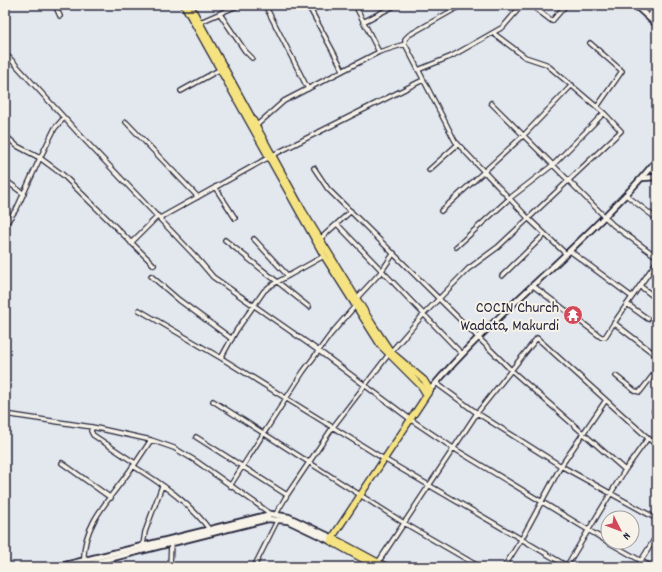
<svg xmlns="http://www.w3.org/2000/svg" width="662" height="572" viewBox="0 0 662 572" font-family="Dekko,sans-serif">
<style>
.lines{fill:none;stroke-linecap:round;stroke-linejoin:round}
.minor-casing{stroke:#22223b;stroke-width:6}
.tertiary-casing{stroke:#22223b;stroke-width:8}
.primary-casing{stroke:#22223b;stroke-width:8}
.minor{stroke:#f7f3e8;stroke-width:3.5}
.tertiary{stroke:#f7f3e8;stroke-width:4.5}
.primary{stroke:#f5e382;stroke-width:5.5}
.labels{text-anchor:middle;stroke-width:4;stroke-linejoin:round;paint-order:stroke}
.poi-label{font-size:16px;fill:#22223b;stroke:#f7f3e8;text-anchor:end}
</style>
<rect width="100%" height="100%" fill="#e3e8ee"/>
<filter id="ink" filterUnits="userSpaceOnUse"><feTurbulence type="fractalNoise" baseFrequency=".025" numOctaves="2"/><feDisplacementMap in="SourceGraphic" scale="8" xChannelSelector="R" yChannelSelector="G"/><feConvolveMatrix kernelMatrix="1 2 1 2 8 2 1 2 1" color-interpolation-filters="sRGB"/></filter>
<g filter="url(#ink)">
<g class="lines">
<defs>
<path id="minor" d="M55,5L60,16
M265,5L308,89
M308,5L343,70
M355,5L379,52L405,44L455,141L528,218L566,254
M531,5L552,21L566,5
M220,14L245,51L252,58
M649,17L656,5
M363,22L396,5
M198,23L239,5
M590,43L622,71L597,107
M405,44V39L409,35L462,5
M5,53L79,134L196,257L213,277L319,351L410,419L453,448L608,542
M418,70L452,56L503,27L522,5
M181,91L219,70
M491,103L613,225L657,257
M64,118L55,128L40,158L63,175L154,265
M126,122L198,197
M257,125L284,101L379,52
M5,135L17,146L40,158L17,208L5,225
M314,168L328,189L511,370L625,470
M429,170L458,144
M5,180L24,194
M215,187L235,218
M626,195L657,219
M441,211L524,135L572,85
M160,218L273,155L423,80
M337,224L461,353
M254,239L288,276
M320,239L351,211
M225,240L309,307
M131,243L158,216
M456,247L510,198L554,164L604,113
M570,251L632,297
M324,256L270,286L264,291L236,331L221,358L384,459L569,567
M657,261L614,323L657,356
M151,276L179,300L232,339
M502,276L545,234
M532,285L601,337H605L614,323
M640,286L657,299
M355,300L381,272L394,253
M627,304L648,319
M139,310L221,358
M616,376L635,391L640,392L657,370
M436,383L477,413L561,466L657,519
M213,401L404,523L480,567
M654,411L657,407
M5,414L92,427L151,440L174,448L196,461L271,514
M92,427L91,431L93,435L135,463
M196,437L287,495
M62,463L111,498
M135,464L151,440
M230,486L303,372L331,334L356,305
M276,514L287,495L333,427L389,354L423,315L468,269L498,247L621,131L604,113L546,64L525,57L493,33
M608,542L652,567
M143,545L145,532L162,486
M84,560C82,523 114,495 133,466C161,483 190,503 209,529
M377,564L477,413L537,338L657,446
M170,567L171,543
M254,567L278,519
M504,567L521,540L561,466L606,400
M566,567L625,470L648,438
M637,567L657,535"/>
<path id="tertiary" d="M635,5L657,25
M650,168L657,174
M643,178L657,177
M430,390C483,327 546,276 604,217C622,198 641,181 657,159
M57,567L271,514L289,517L333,538
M77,567L268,519L288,521L330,541"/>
<path id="primary" d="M184,5L324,256L381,346L421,386L426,394
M190,5L303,211L373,325L391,352L424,380L430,390L330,541L377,567
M333,538L387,567"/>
</defs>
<use href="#minor" class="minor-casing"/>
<use href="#tertiary" class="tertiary-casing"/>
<use href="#primary" class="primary-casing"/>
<use href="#minor" class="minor"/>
<use href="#tertiary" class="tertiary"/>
<use href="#primary" class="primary"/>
</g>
</g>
<defs>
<symbol id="temple-disc" viewBox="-11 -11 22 22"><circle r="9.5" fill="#d1495b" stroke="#f7f3e8"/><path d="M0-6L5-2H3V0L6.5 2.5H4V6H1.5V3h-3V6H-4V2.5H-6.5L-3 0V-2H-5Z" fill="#fff"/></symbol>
</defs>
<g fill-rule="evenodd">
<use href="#temple-disc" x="562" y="304" width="22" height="22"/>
</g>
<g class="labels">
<g class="poi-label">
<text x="559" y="312">COCIN Church<tspan x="559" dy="18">Wadata, Makurdi</tspan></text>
</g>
</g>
<rect width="662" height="572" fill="none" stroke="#f7f3e8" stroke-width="20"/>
<rect x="10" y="10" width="642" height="552" fill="none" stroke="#22223b" stroke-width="1.5" filter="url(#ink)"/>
<g transform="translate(620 530) rotate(132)"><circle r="19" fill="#f7f3e8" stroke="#a29fa3"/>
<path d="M0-3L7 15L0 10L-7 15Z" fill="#d1495b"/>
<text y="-6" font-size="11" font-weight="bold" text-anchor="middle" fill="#22223b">N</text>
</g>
</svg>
